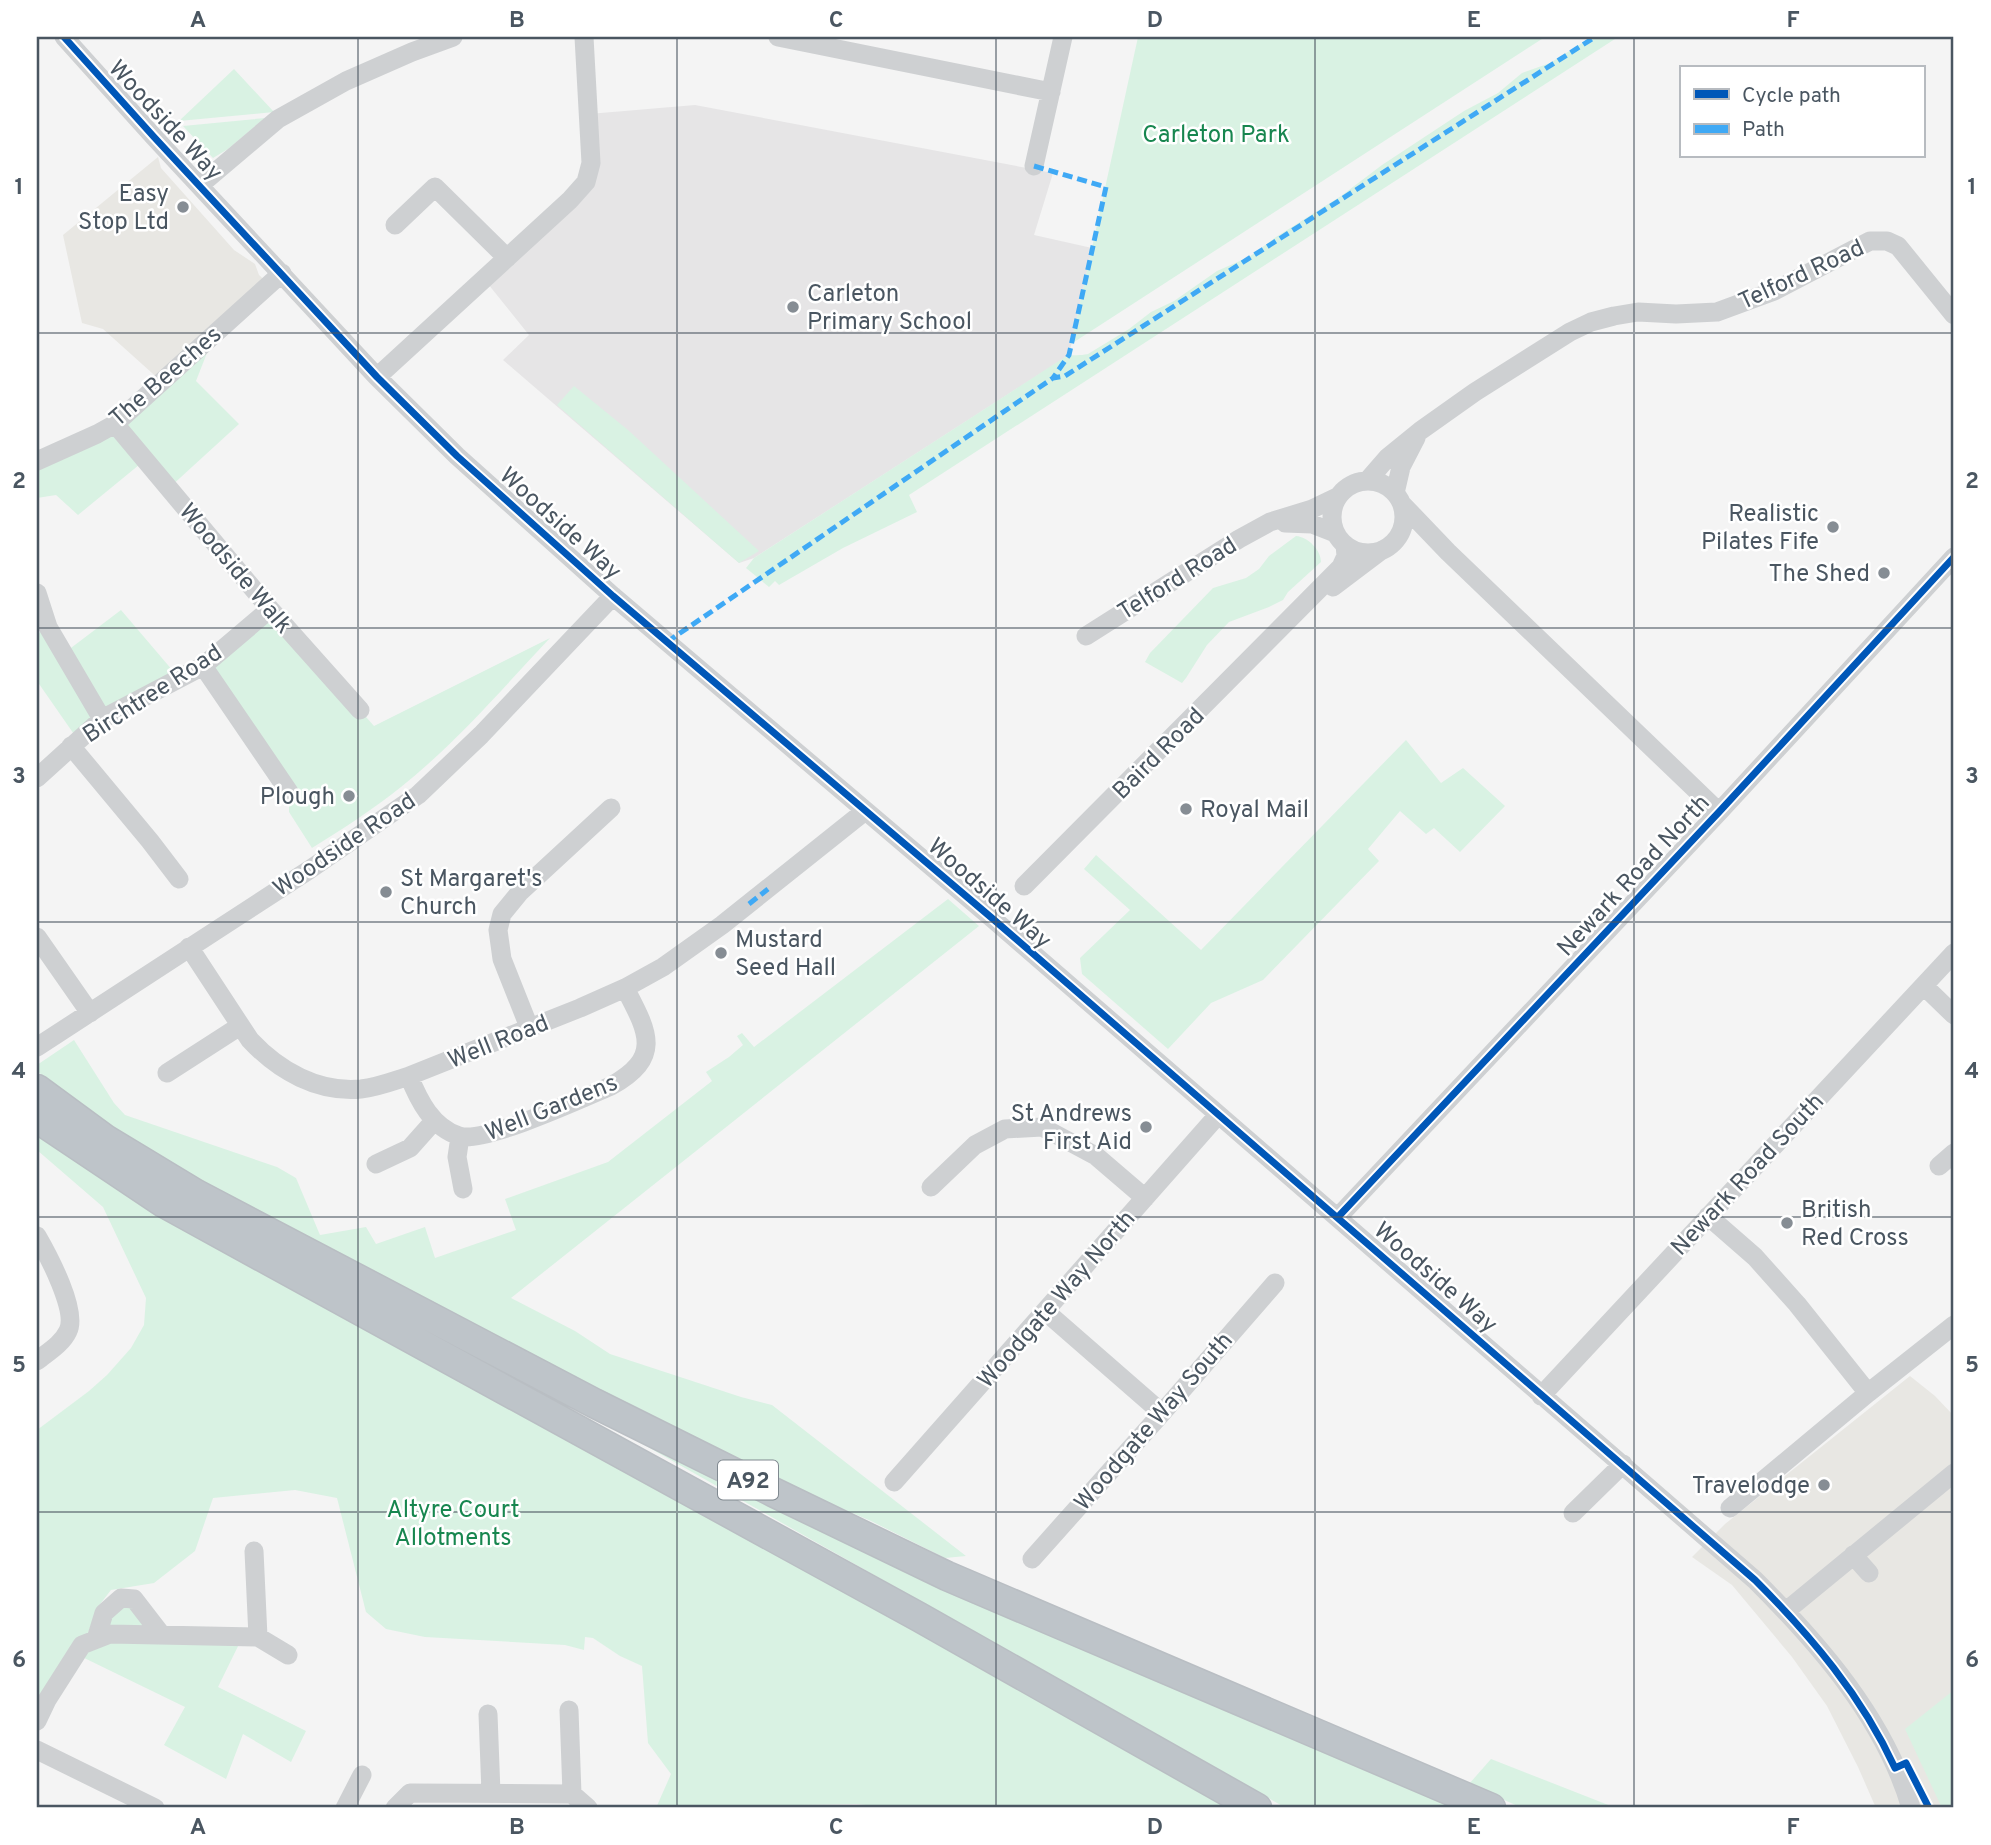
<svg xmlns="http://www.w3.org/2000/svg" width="1991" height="1845" viewBox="0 0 1991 1845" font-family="Overpass,sans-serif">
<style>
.commercial{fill:#e8e7e3}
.education{fill:#e6e5e6}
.green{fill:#d9f2e3}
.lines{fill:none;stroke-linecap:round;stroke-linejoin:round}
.highway-casing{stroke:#b9bec3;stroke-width:31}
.minor{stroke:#ced0d2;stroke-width:19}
.highway{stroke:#bec4c9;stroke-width:28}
.quiet{stroke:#3fa9f5;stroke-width:5;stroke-dasharray:10 5;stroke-linecap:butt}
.cycleway-casing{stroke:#fff;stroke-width:11}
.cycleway{stroke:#0057b8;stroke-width:7}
.grid{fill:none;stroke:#4a5661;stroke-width:2;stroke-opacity:0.55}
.poi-dot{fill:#868d94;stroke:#fff;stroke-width:2.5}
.labels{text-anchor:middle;stroke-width:5;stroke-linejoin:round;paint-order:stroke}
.shield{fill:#fff;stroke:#808990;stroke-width:2}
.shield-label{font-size:23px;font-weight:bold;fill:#4a5661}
.street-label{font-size:24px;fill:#4a5661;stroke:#fff}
.park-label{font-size:24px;fill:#17864f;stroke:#fff}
.poi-label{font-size:24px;fill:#4a5661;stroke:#fff;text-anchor:end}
.neatline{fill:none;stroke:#4a5661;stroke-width:2.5}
.grid-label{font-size:23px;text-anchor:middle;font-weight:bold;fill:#4a5661}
</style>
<rect width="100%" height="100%" fill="#f4f4f4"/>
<path class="commercial" d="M158,157L161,168L234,250L255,264L259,275L269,284L162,382L103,329L82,323L63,235Z
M1910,1376L1935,1396L1954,1416V1808L1947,1802L1933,1808H1876L1858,1767L1827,1706L1792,1657L1732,1585L1692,1557L1725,1524Z"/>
<path class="education" d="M695,105L1053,173L1034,235L1092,248L1069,355L754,558L739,563L503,360L529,335L484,279L580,189L589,114Z"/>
<path class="green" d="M1138,37H1545L1071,344Z
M1592,37H1618L909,495L917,512L843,548L779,585L775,581L769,587L746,568L754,558L1065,357C1073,354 1080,356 1088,354L1129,329L1151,312L1174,301L1217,271L1249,257L1276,237L1341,196L1382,165L1464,111L1498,93L1522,73L1550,63Z
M234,69L274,112L179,121Z
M265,118L228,149L213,158L183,126Z
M214,335L196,381L239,424L169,488L145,460L78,515L56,495L37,498V461L97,434Z
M574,386L628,430L759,551L739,563L557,405Z
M1296,536C1308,537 1321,550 1321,562L1288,592L1283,600L1269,607L1229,622L1207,645L1186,678L1182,683L1145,662L1150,653L1213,588L1246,578L1259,569L1269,556Z
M270,609L374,726L550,638C502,689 456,743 401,787C373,809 343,829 312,848L289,812V792L203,666Z
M121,610L179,678L78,740L37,681V634L48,627L63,654Z
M1406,740L1441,783L1463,768L1505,806L1460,852L1434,828L1426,834L1400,811L1368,849L1379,861L1263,980L1211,1003L1168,1049L1082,974L1080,958L1130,910L1084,869L1096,855L1201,950Z
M948,899L979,926L511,1298L575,1331L610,1354L741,1397L772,1405L966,1556L945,1558L871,1521L794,1488L623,1402L430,1301L220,1198L148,1154L121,1132L77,1103L37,1071V1065L74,1040L114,1103L125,1115L277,1167L296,1178L320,1235L366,1227L376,1244L425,1227L435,1258L516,1230L505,1199L608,1162L712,1081L706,1072L729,1057L743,1045L737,1036L742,1033L754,1047Z
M37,1129L1069,1715L1229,1808H896L856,1804L800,1805L799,1808H656L671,1774L648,1743L642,1666L620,1656L593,1638L585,1637L584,1650L565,1645L425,1637L386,1629L366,1612L337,1498L295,1490L213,1498L195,1551L154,1583L111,1590L97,1608L88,1633L37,1704V1430L89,1391L107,1375L131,1348L144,1325L146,1298L103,1207L37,1150Z
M639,1442L1390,1779L1465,1808H1286Z
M121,1598L161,1634L243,1636L218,1687L306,1731L291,1762L243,1734L226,1779L164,1745L185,1707L76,1654Z
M1954,1690V1808H1942L1905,1729Z
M1491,1759L1616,1808H1522L1469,1784Z"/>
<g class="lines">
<defs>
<path id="highway" d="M37,1089L105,1139L196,1194L594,1403L775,1493L947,1576L1491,1808
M37,1118L164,1203L919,1617L1257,1808"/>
</defs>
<use href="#highway" class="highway-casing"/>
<path class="minor" d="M64,37L154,137L377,377L457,456L613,596L993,919L1755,1580C1819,1644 1885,1719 1911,1808
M778,37L1051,92
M1034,166L1063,37
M200,185L278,119L346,81L412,52L453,37
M395,225L435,187L507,258
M377,377L570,200L586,182L591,163L584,37
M115,424L270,609L360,710
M37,461L97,434L115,424L282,273
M1368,480L1388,457L1420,431L1475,392L1570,332L1591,322L1614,316L1638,312L1676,314L1717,312L1774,291L1870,241H1887L1898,246L1954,315
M1332 517a36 36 0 1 1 72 0a36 36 0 1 1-72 0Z
M1395,493L1401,467L1416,438
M1402,504L1448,552L1719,812
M1285,523L1312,524L1335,533
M1333,587L1382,550
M37,593L48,627L102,719
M1086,636L1239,539L1270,522L1312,509L1337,497
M203,666L289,792
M71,746L150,841L179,879
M37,778L102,719L203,666L270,609
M1024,886L1341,567L1346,556L1345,545
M37,937L90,1013
M189,947L250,1040C279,1071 318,1093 361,1089C378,1087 393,1081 409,1076L580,1008L625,988L663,967L722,925L865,811
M1924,986L1954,1015
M529,1027L502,959L498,930L502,914L520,892L611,808
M37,1047L309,870L418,795L481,735L613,596
M167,1073L240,1026
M409,1076C419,1101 432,1127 459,1136C483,1144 583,1098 611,1086C663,1057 648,1032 625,988
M460,1137L457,1157L463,1189
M376,1164L410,1148L434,1121
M1939,1166L1954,1153
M931,1187L975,1145L1005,1129L1042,1127L1096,1156L1145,1198
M1708,1216L1755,1257L1797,1304L1868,1393
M1338,1217L1719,812L1954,557
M37,1236C48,1255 78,1311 68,1331C62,1344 48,1352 37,1361
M1045,1311L1162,1413
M1541,1396L1954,953
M894,1482L1218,1115
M1730,1508L1868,1393L1954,1325
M1573,1513L1623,1464
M254,1551L258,1637L288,1655
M1853,1555L1869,1573
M1032,1559L1162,1413L1275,1283
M1786,1611L1954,1473
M96,1639L104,1613L121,1598L134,1599L161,1634
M569,1710L572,1794
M488,1714L491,1793
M37,1721L47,1700L82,1645L110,1634L258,1637
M37,1750L155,1808
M345,1808L362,1775
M395,1808L410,1793L572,1794L588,1808"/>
<use href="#highway" class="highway"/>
<path class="quiet" d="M1034,166L1106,187L1069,355L1053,378
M667,642L1053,378L1065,376L1595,37
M749,904L768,889"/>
<defs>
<path id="cycleway" d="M64,37L154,137L377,377L457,456L613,596L993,919L1755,1580C1811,1636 1862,1696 1895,1768L1906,1763L1929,1808
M1338,1217L1719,812L1954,557"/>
</defs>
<use href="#cycleway" class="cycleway-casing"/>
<use href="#cycleway" class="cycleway"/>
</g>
<path class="grid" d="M358,37V1808M677,37V1808M996,37V1808M1315,37V1808M1634,37V1808M37,333H1954M37,628H1954M37,922H1954M37,1217H1954M37,1512H1954"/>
<g class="poi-dot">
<circle cx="183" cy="207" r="7"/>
<circle cx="793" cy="307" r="7"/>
<circle cx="1833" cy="527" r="7"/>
<circle cx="1884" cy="573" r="7"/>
<circle cx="349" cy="796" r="7"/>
<circle cx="1186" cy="809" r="7"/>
<circle cx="386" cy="892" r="7"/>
<circle cx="721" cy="953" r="7"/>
<circle cx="1146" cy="1127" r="7"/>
<circle cx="1787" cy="1223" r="7"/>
<circle cx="1824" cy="1485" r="7"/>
</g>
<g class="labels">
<rect class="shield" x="718" y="1460.5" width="60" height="39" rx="5"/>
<g class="shield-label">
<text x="748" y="1488">A92</text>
</g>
<g class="street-label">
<text transform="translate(166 120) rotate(47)" y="8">Woodside Way</text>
<text transform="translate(1801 274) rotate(-25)" y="8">Telford Road</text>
<text transform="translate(165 376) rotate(-41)" y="8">The Beeches</text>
<text transform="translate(561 523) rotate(42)" y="8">Woodside Way</text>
<text transform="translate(236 568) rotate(50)" y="8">Woodside Walk</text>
<text transform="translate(1177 578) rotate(-32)" y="8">Telford Road</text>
<text transform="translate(152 693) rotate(-33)" y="8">Birchtree Road</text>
<text transform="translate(1158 753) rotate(-45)" y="8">Baird Road</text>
<text transform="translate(344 844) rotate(-34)" y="8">Woodside Road</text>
<text transform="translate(1633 875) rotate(-47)" y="8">Newark Road North</text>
<text transform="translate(990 893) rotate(41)" y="8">Woodside Way</text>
<text transform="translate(498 1041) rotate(-22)" y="8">Well Road</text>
<text transform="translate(551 1107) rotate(-22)" y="8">Well Gardens</text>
<text transform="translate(1747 1174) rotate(-47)" y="8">Newark Road South</text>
<text transform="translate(1436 1277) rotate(41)" y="8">Woodside Way</text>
<text transform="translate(1056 1299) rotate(-49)" y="8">Woodgate Way North</text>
<text transform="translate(1153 1421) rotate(-49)" y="8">Woodgate Way South</text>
</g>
<g class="park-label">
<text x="1216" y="142">Carleton Park</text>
<text x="453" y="1517">Altyre Court<tspan x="453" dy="28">Allotments</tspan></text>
</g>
<g class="poi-label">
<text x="169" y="201">Easy<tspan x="169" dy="28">Stop Ltd</tspan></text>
<text x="807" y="301" text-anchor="start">Carleton<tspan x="807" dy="28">Primary School</tspan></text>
<text x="1819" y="521">Realistic<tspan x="1819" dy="28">Pilates Fife</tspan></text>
<text x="1870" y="581">The Shed</text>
<text x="335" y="804">Plough</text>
<text x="1200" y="817" text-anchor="start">Royal Mail</text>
<text x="400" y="886" text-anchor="start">St Margaret's<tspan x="400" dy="28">Church</tspan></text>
<text x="735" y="947" text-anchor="start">Mustard<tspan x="735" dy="28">Seed Hall</tspan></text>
<text x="1132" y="1121">St Andrews<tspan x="1132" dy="28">First Aid</tspan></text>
<text x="1801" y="1217" text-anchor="start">British<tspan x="1801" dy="28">Red Cross</tspan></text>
<text x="1810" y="1493">Travelodge</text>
</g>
</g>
<rect width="1991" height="1845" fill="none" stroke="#ffffff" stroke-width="77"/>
<rect x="1680" y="66" width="245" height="91" fill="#ffffff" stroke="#b7bbc0" stroke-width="2"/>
<rect x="1694" y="89" width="35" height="10" fill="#0057b8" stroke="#b7bbc0" stroke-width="2"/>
<text x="1742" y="102" font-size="21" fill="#4a5661">Cycle path</text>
<rect x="1694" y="124" width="35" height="10" fill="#3fa9f5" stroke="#b7bbc0" stroke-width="2"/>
<text x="1742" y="136" font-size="21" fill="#4a5661">Path</text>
<rect x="38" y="38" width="1914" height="1768" class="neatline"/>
<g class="grid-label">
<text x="198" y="27">A</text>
<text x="517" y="27">B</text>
<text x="836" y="27">C</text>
<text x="1155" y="27">D</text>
<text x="1474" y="27">E</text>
<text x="1793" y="27">F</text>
<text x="19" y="194">1</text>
<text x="1972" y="194">1</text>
<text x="19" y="488">2</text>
<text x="1972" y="488">2</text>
<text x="19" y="783">3</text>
<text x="1972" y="783">3</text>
<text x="19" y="1078">4</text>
<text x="1972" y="1078">4</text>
<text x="19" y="1372">5</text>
<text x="1972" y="1372">5</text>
<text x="19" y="1667">6</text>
<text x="1972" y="1667">6</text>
<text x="198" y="1834">A</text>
<text x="517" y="1834">B</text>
<text x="836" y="1834">C</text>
<text x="1155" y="1834">D</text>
<text x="1474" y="1834">E</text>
<text x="1793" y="1834">F</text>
</g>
</svg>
